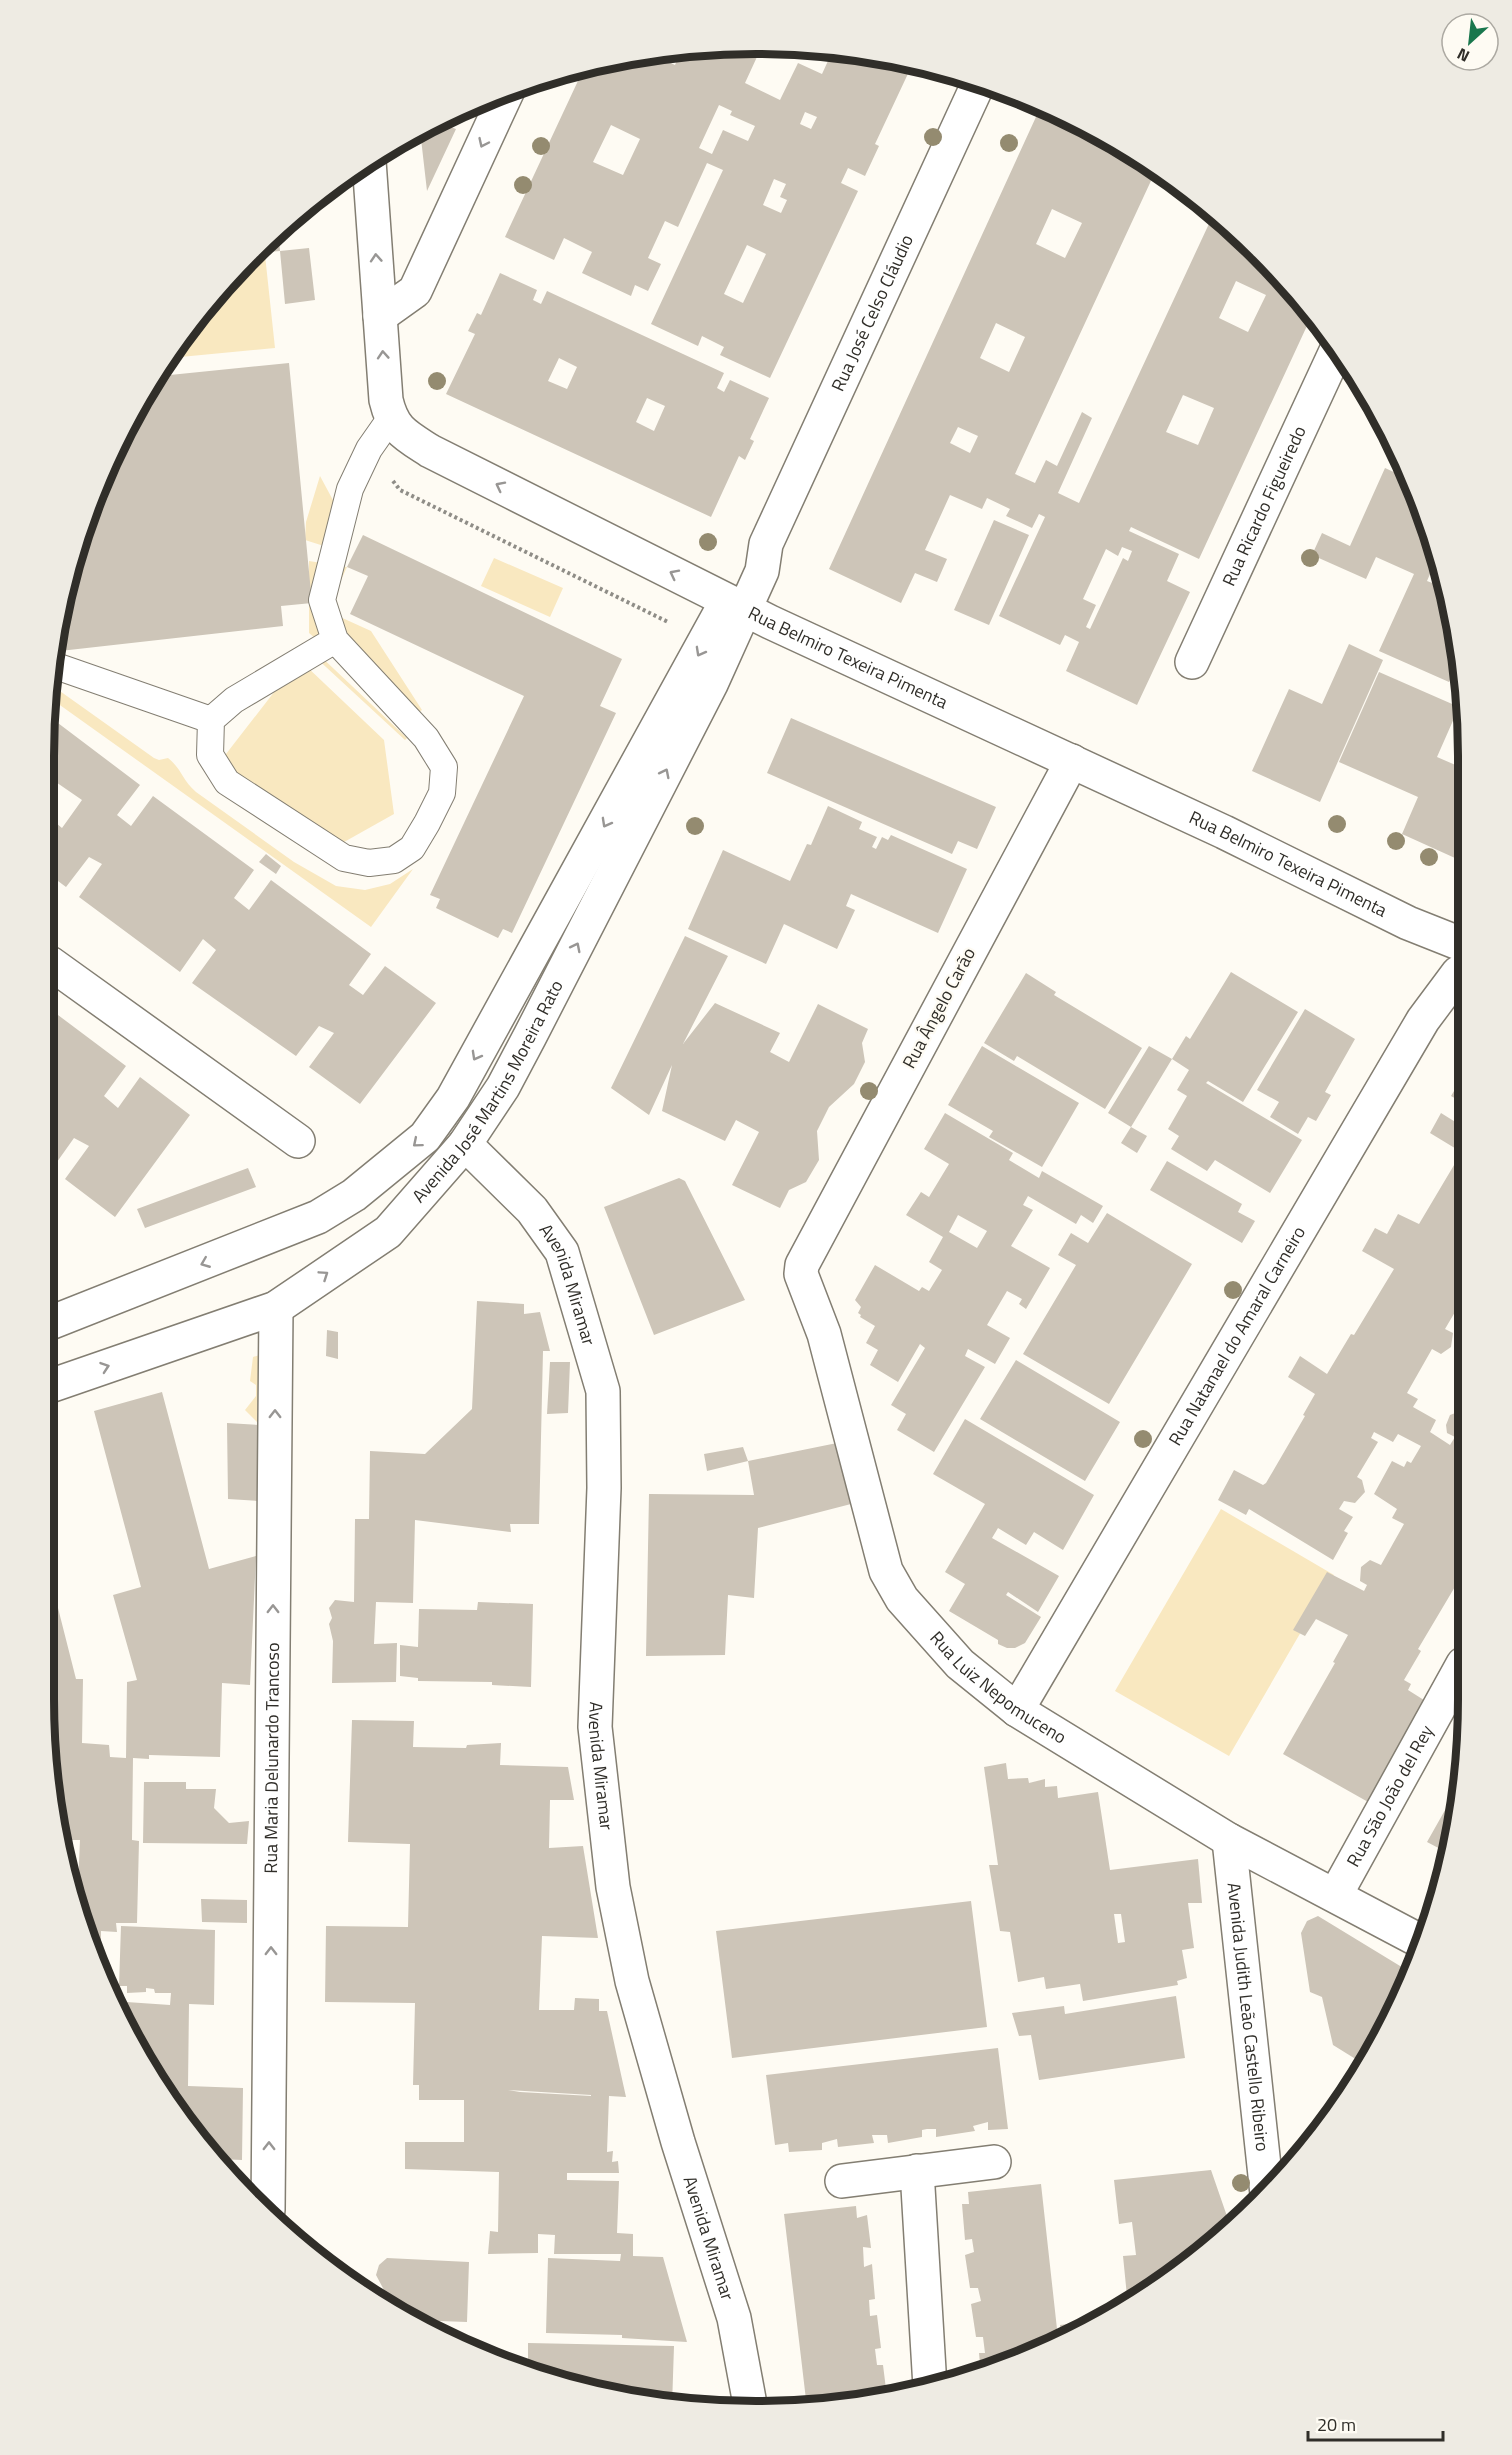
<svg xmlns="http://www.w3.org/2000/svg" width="1512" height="2455" viewBox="0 0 1512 2455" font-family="'Titillium Web',sans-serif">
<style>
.green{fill:#f9e8c0}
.building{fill:#cdc5b8;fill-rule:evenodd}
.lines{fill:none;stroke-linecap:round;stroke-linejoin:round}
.service-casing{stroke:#837e72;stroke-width:28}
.minor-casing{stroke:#837e72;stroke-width:36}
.tertiary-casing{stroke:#837e72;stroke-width:36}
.path{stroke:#8f8d87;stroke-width:4;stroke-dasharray:3 3;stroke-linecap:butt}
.service{stroke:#fff;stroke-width:26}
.minor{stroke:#fff;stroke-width:33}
.tertiary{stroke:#fff;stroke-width:33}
.tree{fill:#948b70}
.oneway{stroke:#989694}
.labels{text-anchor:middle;stroke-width:4.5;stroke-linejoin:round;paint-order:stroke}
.street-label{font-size:18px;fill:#302e29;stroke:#fefbf3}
.rim{fill:none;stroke:#302e29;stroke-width:8}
</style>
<rect width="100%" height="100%" fill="#fefbf3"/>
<path class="green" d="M265,255L275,348L170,358L191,323L252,256Z
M320,476L341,515L327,547L305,540L306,522Z
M494,558L563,588L550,617L481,586Z
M309,561L347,567L327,611L371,631L422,710L409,719L309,633Z
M316,652L407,738L405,740L313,655Z
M295,665H305L384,740L394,814L337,846L226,769V754Z
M50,684L154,758L159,760L168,758C182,769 182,780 196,792L294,862L336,886L365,890L390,884L413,869L371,927L50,698Z
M263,1354L260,1425L245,1410L256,1396V1385L250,1381L253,1357Z
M1221,1509L1334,1575L1229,1756L1115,1691Z"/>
<path class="building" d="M762,46L745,83L780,100L798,63L822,74L833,50L913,63L875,144L879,146L865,176L848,168L841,183L858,191L770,378L720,355L724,347L702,336L698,346L651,324L723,170L707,163L678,227L665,221L648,258L661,264L648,291L635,285L631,296L582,273L592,252L564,238L554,260L505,237L584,68L649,53L675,65L682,49ZM719,105L732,111L730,115L755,126L748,141L723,130L712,154L699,148ZM805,112L817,117L811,129L800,124ZM611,125L640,139L623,175L593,162ZM774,179L786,184L780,197L787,200L781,213L763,205ZM747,245L766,254L743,303L724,294Z
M1041,106L1071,117L1090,129L1087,134L1116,148L1117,146L1156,170L1015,474L1035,483L1046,460L1057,466L1082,412L1092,418L1058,493L1079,503L1214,213L1292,286L1312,315L1199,559L1131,527L1129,531L1179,554L1167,581L1190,592L1137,705L1066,671L1079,642L1065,635L1060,645L999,616L1045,517L1039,514L1032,528L1006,516L1010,509L987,498L982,509L950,495L925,550L947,559L937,582L915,573L901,603L829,569ZM1052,209L1082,223L1065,258L1036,244ZM1236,281L1266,295L1248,332L1219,318ZM996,323L1025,337L1009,372L980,358ZM1183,395L1214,408L1198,445L1166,432ZM958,427L978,436L970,453L950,443ZM1122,547L1132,551L1128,561L1123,558L1090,629L1086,627L1096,605L1083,599L1106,549L1118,556Z
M438,122L456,129L427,191L420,130Z
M278,230L280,251L255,253L270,237Z
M309,248L315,300L285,304L280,251Z
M500,273L537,290L533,300L541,304L547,291L724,373L717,388L724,392L730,380L769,398L750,439L754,441L745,460L739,456L711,517L446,394L475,334L468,331L477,313L481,315ZM559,358L577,367L567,389L548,381ZM647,398L665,406L654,431L636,422Z
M289,363L312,603L281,606L283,626L60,651L54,647L98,484L160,376Z
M1377,408L1388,432L1370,424Z
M1385,468L1409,479L1431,527L1437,558L1427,581L1443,587L1458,663L1449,682L1379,651L1414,574L1376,557L1366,579L1312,555L1322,533L1350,546Z
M994,520L1029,535L989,625L954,610Z
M363,535L622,659L600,706L616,713L512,933L503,929L498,938L436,908L440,899L430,895L524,696L350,614L368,576L347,567Z
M1349,644L1383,660L1320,802L1252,771L1289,689L1322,704Z
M1379,672L1459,707L1437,757L1467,770L1466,863L1402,834L1418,797L1339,762Z
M50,717L140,785L117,815L131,826L153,796L254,870L234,898L249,910L271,880L371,954L349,985L363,995L385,966L436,1003L360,1104L309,1067L334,1033L319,1026L296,1056L192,983L216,950L203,939L180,972L79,897L102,864L89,857L66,887L50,875V818L62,828L82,800L50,778Z
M791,718L996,807L977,849L958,841L952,854L767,773Z
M828,806L862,822L859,829L877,837L872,847L876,849L882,837L888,840L891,835L967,869L938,933L851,894L846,906L855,910L837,949L784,924L766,964L688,929L723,850L790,881L807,844L811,845Z
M266,854L281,866L276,874L259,862Z
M685,936L728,956L683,1044L715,1003L780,1033L770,1052L789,1062L818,1004L868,1029L862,1043L865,1062L854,1084L829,1107L817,1131L819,1160L806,1182L789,1190L780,1208L732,1185L759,1132L736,1120L725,1141L662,1111L672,1065L649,1115L611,1088Z
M1231,972L1298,1012L1243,1102L1208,1081L1206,1083L1302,1140L1270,1193L1215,1160L1207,1171L1171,1149L1179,1136L1168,1129L1187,1096L1177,1090L1189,1070L1172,1059L1186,1036L1190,1039Z
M1026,973L1056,992L1054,995L1142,1048L1105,1109L1017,1056L1014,1061L984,1043Z
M50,1009L126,1066L104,1096L118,1108L140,1077L190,1115L115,1217L65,1179L89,1146L74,1138L52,1169L50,1167Z
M1305,1009L1355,1039L1325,1092L1331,1095L1316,1121L1308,1117L1298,1134L1270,1117L1279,1102L1257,1090Z
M982,1046L1079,1103L1042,1167L989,1137L993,1131L948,1105Z
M1149,1046L1172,1059L1131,1127L1108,1113Z
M1463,1076L1465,1078V1104L1451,1096Z
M945,1113L1013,1153L1009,1160L1039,1178L1042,1171L1103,1206L1093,1223L1081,1215L1076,1224L1028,1196L1023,1205L1033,1210L1011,1246L1050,1268L1026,1309L1019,1304L1022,1299L1007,1291L987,1325L1010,1338L995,1364L968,1349L965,1356L985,1367L934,1452L897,1430L906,1414L891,1405L925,1348L920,1344L898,1382L870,1365L878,1350L866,1343L875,1326L860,1317L861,1315L858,1313L861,1307L855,1300L875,1265L919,1291L922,1287L929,1291L942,1270L929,1262L943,1237L906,1215L921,1192L929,1197L949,1164L924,1149ZM958,1215L987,1231L977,1248L949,1232Z
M1441,1113L1465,1128V1295L1445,1329L1453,1333L1451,1347L1441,1354L1432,1349L1407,1393L1418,1399L1413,1407L1436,1420L1430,1432L1450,1445L1455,1437L1447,1433L1446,1425L1450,1415L1458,1412L1464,1415L1463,1582L1459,1580L1418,1649L1421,1651L1404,1680L1411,1684L1408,1690L1435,1707L1377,1807L1283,1754L1335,1663L1333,1662L1348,1635L1316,1619L1305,1636L1293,1630L1327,1572L1364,1591L1367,1585L1360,1581L1361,1567L1370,1560L1381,1565L1404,1524L1392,1518L1397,1509L1374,1494L1392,1461L1404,1467L1407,1461L1411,1463L1421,1446L1398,1434L1393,1442L1374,1432L1371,1438L1378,1442L1357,1477L1362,1480L1365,1492L1355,1503L1344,1501L1339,1509L1353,1517L1344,1531L1348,1533L1333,1560L1249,1509L1246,1515L1218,1500L1234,1470L1263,1485L1266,1483L1305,1416L1303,1415L1315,1394L1288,1377L1300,1356L1327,1374L1351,1334L1354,1335L1394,1269L1362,1251L1375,1228L1387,1234L1398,1214L1419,1224L1460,1155L1457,1153L1458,1150L1430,1133Z
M1131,1127L1147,1136L1137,1153L1121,1143Z
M1167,1161L1242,1204L1238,1212L1255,1221L1242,1243L1150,1190Z
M248,1168L256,1187L145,1228L137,1209Z
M679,1178L685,1181L745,1300L654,1335L604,1207Z
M1107,1213L1192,1264L1109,1404L1023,1354L1076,1265L1058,1255L1071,1233L1088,1243Z
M477,1301L524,1304V1314L540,1312L550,1351H543L539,1524H510L511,1532L415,1520L413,1603L376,1602L374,1644L397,1643L396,1682L332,1683L333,1641L329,1624L332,1618L329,1608L335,1600L354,1602L355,1519H369L370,1451L425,1454L472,1409Z
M327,1330L338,1332V1359L326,1356Z
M1016,1360L1120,1422L1085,1481L980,1419Z
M550,1362H570L568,1413L547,1414Z
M162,1392L209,1569L256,1556L250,1685L222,1683L220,1757L149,1755V1759L133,1758L132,1840L139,1841L137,1923H116L117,1932L101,1931V1975L81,1928L71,1883L78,1885L80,1840H66L65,1857L50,1792V1610L58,1608L76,1679H83L82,1743L109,1745L110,1757L126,1758L127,1682L137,1680L113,1595L141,1587L94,1411Z
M965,1419L1094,1495L1063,1550L1034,1532L1026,1545L998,1528L992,1538L1059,1576L1038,1612L1008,1592L1006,1595L1041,1617L1025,1643L1015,1648H1007L998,1644V1640L949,1611L965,1584L945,1572L985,1504L933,1474Z
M227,1423L260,1425V1501L228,1499Z
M837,1443L851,1504L758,1528L754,1598L728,1595L725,1655L646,1656L649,1494L754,1495L748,1461Z
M743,1447L748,1461L707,1471L704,1454Z
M478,1602L533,1604L531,1687L492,1685V1682L418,1681V1678L400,1676V1645L418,1647L419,1609L477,1610Z
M352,1720L414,1721L413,1747L466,1748L467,1745L501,1743L500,1765L568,1767L574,1800H550L549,1848L583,1846L598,1938L542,1936L539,2010H574L575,1998L599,1999V2011H607L626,2097L609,2096L607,2152L613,2151L612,2162L618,2161L619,2173H567V2180L619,2181L617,2233L633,2234V2256L663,2257L687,2342L622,2338V2335L546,2333L548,2258L620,2261L621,2254H554L555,2235L538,2234V2253L488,2254L490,2231L498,2232L499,2172L405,2169V2142H464V2100H419V2085H413L415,2003L325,2002L326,1926L408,1927L410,1844L348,1842ZM508,2090L591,2095V2096L520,2092Z
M1006,1763L1008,1779L1028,1778L1029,1783L1045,1779V1787L1057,1786L1058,1798L1098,1792L1110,1870L1198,1859L1202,1903H1188L1194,1948L1182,1950L1187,1978L1177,1981L1178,1985L1083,2001L1080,1984L1046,1989L1044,1977L1018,1982L1010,1932L1000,1931L989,1865H998L984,1767ZM1114,1914H1121L1125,1942L1118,1943Z
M1462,1780V1792L1446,1852L1427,1842Z
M144,1782H186V1789H216L214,1808L229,1823L249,1821L247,1844L143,1843Z
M201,1899L247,1900V1923L202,1922Z
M971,1901L987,2027L732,2058L716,1931Z
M1318,1916L1405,1969L1397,1983L1405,1988L1362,2063L1333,2045L1322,1997L1310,1992L1301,1933L1307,1921Z
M121,1926L215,1930L214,2005L189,2004L188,2086L243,2088L242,2160L218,2159L191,2132L117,2014L101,1976L111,1978L112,2001L170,2005L171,1993H155L154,1989L146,1988V1992L127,1993V1986H119Z
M1176,1996L1185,2058L1039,2080L1031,2035L1019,2036L1012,2013L1064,2006L1065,2014Z
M998,2048L1008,2129L988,2130V2122L973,2126L975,2131L936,2137V2129H927L922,2130V2137L888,2143L887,2135H872L874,2143L838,2147L837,2139L822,2143V2150L789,2152L788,2143L775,2145L766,2075Z
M1211,2170L1229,2222V2228L1152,2291L1127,2296L1123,2256L1136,2255L1132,2222L1119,2224L1114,2180Z
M1041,2184L1058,2338L981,2375L979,2353H985L983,2337H976L971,2304L981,2301L978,2288H970L965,2255L974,2252L972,2239L965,2240L962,2204H969L968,2192Z
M856,2206L857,2218L867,2215L871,2248L863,2247L864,2267L872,2264L875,2299L869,2300L870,2316L877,2315L881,2348L875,2349L877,2365H883L887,2397L849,2405L807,2408L784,2214Z
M387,2258L469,2262L467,2322L412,2320L377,2299L384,2290L376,2275L379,2265Z
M1092,2321L1061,2336L1060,2325Z
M528,2343L674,2346L672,2406L528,2374Z"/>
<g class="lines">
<defs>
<path id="service" d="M50,664L211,720L210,755L227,782L344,858L369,863L394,860L412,848L427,823L442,793L444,767L426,738L335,640L322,600L350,489L369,449L390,419
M211,720L234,700L335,640"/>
<g id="minor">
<path id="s1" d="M369,161L386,400C393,430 405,435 430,451L770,622L1224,832L1408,923L1466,946"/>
<path d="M380,316L415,291L508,90"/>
<path id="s2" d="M1192,662L1337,349"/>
<path id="s3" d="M1072,761L802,1265L801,1274L824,1334L886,1571L902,1599L960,1664L1017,1710L1229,1840L1422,1942"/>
<path d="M50,963L298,1141"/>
<path id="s4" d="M465,1144L532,1210L562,1252L603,1391L604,1488L595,1727L613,1887L632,1981L678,2142L734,2318L749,2399L748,2411"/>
<path id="s5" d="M1017,1710L1423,1020L1458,973L1466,969"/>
<path id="s6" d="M1229,1840L1267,2194"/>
<path id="s7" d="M1336,1894L1463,1664"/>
<path d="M917,2171L930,2387"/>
<path d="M842,2181L994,2162"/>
<path id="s8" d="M268,2210L276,1308"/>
</g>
<g id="tertiary">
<path d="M50,1323L318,1217L354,1195L425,1137L453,1098L719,615"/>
<path id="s9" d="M50,1386L276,1308L388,1232L465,1144L503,1087L530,1036L711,684L762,571L766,544L979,82"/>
</g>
</defs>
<use href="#service" class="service-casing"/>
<use href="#minor" class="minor-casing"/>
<use href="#tertiary" class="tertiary-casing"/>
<path class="path" d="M393,481L400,490L668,622"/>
<use href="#service" class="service"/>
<use href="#minor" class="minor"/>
<use href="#tertiary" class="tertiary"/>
</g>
<g class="tree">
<circle cx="933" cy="137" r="9"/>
<circle cx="1009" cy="143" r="9"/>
<circle cx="541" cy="146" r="9"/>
<circle cx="523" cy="185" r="9"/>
<circle cx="437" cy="381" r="9"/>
<circle cx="708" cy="542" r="9"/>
<circle cx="1310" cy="558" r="9"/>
<circle cx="1337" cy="824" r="9"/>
<circle cx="695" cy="826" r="9"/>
<circle cx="1396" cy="841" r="9"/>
<circle cx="1429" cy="857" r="9"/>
<circle cx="869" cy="1091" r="9"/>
<circle cx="1233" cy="1290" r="9"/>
<circle cx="1143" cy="1439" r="9"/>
<circle cx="1241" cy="2183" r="9"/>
</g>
<defs><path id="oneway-chevron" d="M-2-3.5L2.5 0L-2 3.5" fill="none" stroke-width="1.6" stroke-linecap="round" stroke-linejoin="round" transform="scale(1.5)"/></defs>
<g class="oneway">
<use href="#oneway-chevron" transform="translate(483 143) rotate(115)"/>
<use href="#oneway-chevron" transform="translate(376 258) rotate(-94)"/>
<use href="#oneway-chevron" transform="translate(383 355) rotate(-94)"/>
<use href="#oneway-chevron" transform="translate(500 486) rotate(-153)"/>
<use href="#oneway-chevron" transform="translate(674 574) rotate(-153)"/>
<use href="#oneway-chevron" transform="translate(700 652) rotate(119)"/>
<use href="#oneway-chevron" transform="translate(665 773) rotate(-63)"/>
<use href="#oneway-chevron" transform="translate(606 823) rotate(119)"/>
<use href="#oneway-chevron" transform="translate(576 947) rotate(-63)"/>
<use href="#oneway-chevron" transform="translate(476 1056) rotate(119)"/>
<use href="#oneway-chevron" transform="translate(417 1143) rotate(140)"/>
<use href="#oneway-chevron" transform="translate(205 1263) rotate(158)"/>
<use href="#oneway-chevron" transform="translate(324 1275) rotate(-34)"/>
<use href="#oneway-chevron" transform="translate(105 1367) rotate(-19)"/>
<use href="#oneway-chevron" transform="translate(275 1414) rotate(-90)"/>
<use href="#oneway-chevron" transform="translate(273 1609) rotate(-90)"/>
<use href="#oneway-chevron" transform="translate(271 1951) rotate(-90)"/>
<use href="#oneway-chevron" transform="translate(269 2146) rotate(-90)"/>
</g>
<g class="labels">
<g class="street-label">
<text dy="6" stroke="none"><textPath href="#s9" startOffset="1419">Rua José Celso Cláudio</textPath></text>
<text dy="6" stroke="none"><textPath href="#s2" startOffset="172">Rua Ricardo Figueiredo</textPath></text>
<text dy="6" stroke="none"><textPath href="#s1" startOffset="776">Rua Belmiro Texeira Pimenta</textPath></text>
<text dy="6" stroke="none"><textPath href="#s1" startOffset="1262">Rua Belmiro Texeira Pimenta</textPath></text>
<text transform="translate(939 1008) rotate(-62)" y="6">Rua Ângelo Carão</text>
<text dy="6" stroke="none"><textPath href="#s9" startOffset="548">Avenida José Martins Moreira Rato</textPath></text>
<text dy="6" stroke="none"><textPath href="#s4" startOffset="178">Avenida Miramar</textPath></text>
<text dy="6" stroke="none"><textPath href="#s5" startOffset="434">Rua Natanael do Amaral Carneiro</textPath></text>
<text dy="6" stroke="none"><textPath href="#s3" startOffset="1054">Rua Luiz Nepomuceno</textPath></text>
<text dy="6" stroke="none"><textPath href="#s8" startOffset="452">Rua Maria Delunardo Trancoso</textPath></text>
<text dy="6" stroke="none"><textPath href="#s4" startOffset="666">Avenida Miramar</textPath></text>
<text dy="6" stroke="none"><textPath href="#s7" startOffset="112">Rua São João del Rey</textPath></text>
<text dy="6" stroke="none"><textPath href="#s6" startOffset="178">Avenida Judith Leão Castello Ribeiro</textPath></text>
<text dy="6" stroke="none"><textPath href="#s4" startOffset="1152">Avenida Miramar</textPath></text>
</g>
</g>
<path d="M0 0H1512V2455H0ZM756 54H756A702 702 0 0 1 1458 756V1699A702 702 0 0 1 756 2401H756A702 702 0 0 1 54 1699V756A702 702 0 0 1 756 54Z" fill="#eeebe3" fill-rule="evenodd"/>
<path class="rim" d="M756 54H756A702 702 0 0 1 1458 756V1699A702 702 0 0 1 756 2401H756A702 702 0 0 1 54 1699V756A702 702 0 0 1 756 54Z"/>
<g transform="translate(1470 42) rotate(207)"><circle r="28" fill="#fefbf3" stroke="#aca9a2" stroke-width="1.5"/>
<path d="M0-4.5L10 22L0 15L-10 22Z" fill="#19774d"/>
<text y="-9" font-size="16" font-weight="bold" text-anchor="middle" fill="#302e29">N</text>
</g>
<path d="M1308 2431v9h135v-9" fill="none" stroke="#302e29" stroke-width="3"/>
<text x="1317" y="2431" font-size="18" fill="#302e29" stroke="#fefbf3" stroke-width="4.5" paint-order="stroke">20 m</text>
</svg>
